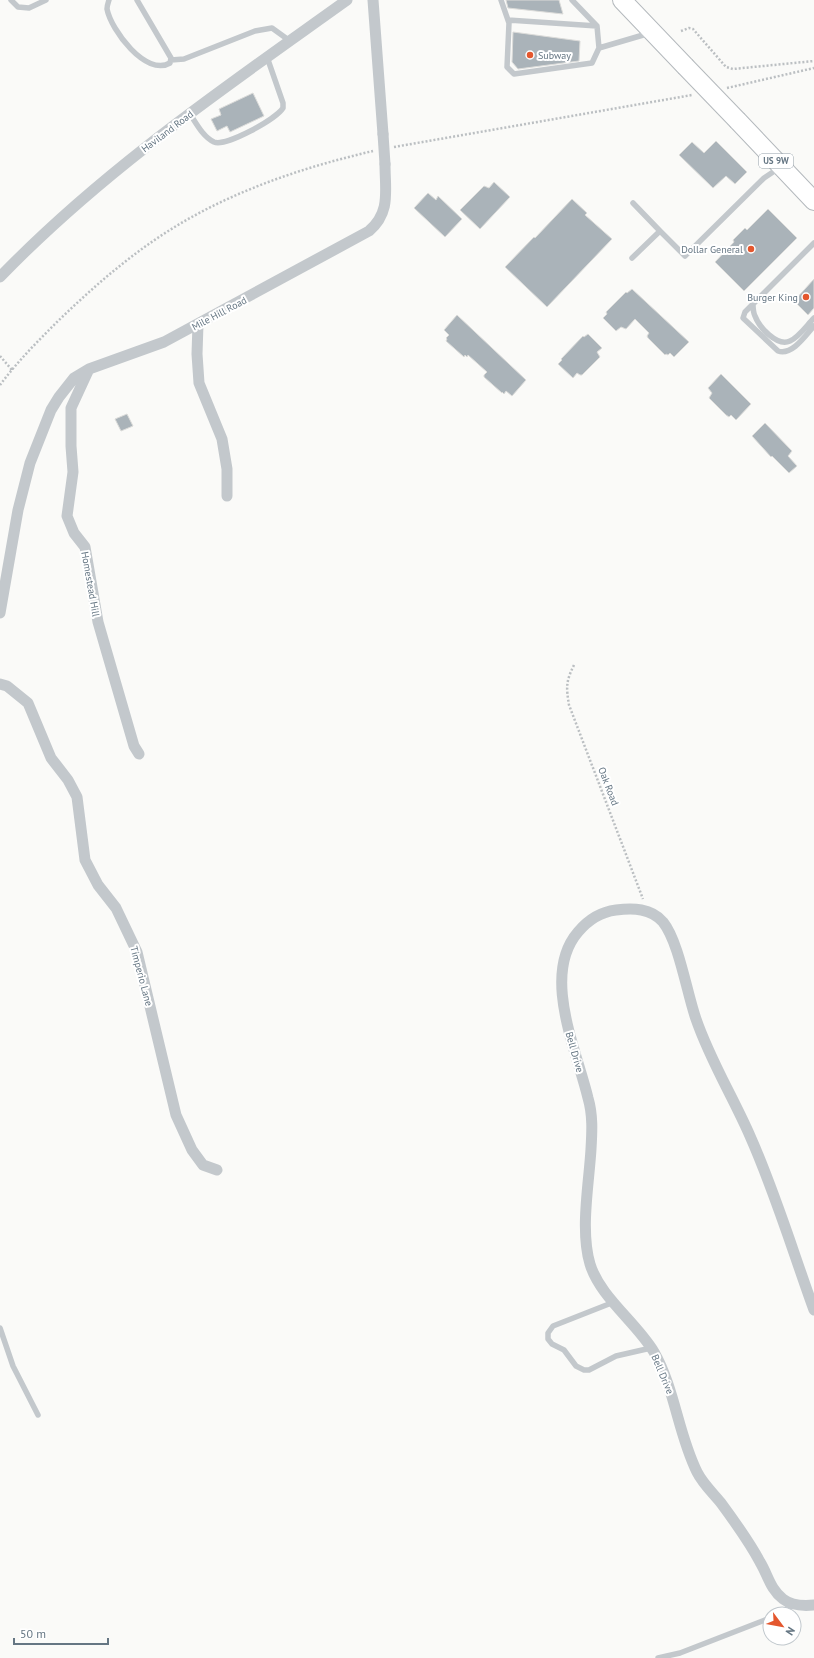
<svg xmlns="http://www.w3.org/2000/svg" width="814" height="1658" viewBox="0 0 814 1658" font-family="'PT Sans',sans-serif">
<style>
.building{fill:#aab3b9;stroke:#dcdcda}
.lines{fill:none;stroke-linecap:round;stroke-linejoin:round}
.trunk-casing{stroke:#b4b9bd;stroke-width:20}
.path{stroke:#bbbfc2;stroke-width:2.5;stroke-dasharray:2 2;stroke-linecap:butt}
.service{stroke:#c3c8cc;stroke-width:5.5}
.minor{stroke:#c3c8cc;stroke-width:11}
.trunk{stroke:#fff;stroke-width:18}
.trunk-bridge-casing{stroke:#b4b9bd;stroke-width:20;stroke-linecap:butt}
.minor-bridge{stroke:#c3c8cc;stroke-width:11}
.trunk-bridge{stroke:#fff;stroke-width:18}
.poi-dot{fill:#e4572e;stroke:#fff;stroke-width:1.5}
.labels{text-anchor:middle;stroke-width:4;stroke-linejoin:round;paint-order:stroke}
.shield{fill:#fff;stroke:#939fa8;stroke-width:1}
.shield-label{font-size:9px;font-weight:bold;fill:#657683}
.poi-label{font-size:10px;fill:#657683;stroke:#fff;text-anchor:end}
.street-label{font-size:10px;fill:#657683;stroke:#fff}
</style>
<rect width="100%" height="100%" fill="#fafaf8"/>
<path class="building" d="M506,0H559L563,14L508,8Z
M513,32L580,41L579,61L518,69L512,62Z
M253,93L264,116L230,132L227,126L217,131L211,119L221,115L219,109Z
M716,141L747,172L735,184L726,176L713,188L679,155L692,142L704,153Z
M494,182L510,197L480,229L460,210L484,186L489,188Z
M428,193L436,200L438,196L462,219L445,237L414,208Z
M572,199L587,213L585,215L612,239L547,307L505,267L534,237L535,238Z
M768,209L797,238L744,291L715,262L734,242L733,240L745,228L747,230Z
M814,279V308L808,315L794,301Z
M632,289L689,342L674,357L670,353L668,355L666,354L665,355L648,338L647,336L649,333L635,319L626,329L621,327L616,331L603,318L607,314L606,312L626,292L627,293Z
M457,315L526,380L512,396L506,391L504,394L502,392V393L484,377V375L487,372L468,355L467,357L465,355L464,357L446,341L447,339L446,338L449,335L444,330Z
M588,334L602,348L597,352L600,357L582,375H580L577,373L573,378L558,364L562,360L561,359L583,336L584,337Z
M721,374L751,404L736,420L731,415L729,417L726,415L709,398L712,393L708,388Z
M127,414L133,426L121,431L115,419Z
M765,423L792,451L788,456L797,466L789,473L772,456L771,457L752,436Z"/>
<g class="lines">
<defs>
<path id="trunk" d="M622,0L685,66
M738,121L814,201"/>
</defs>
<use href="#trunk" class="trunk-casing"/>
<path class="path" d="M681,31L689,28L693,29L726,67L733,69L814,61
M727,88L814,68
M394,147L692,95
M0,356L12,370
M0,385C17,362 37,342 57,322C90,290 124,260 162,235C226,193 300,168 373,151
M574,665C566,681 566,687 569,705L643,899"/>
<path class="service" d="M11,0L18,7L29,8L46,0
M109,0C108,3 107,6 107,9C111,30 146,77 170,63L171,58L137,0
M501,0L509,23L507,67L514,74L592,63L599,48L597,26L572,0
M508,20L597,26
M599,48L650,33
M171,60L184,59L255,31L272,28L290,41
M190,114C196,123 203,137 214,142C226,147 276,119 283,108V103L267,57
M633,203L660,231
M814,243L745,312L743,318L778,351C792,356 806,335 814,326
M632,258L660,231L685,256L764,178L779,168
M753,304C753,308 753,312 755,316C759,327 777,347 790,341C799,337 807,325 814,318
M614,1302L553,1326L548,1333V1339L552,1344L564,1350L576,1366L584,1370H589L616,1356L651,1348
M0,1328L13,1366L38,1415
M779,1614L793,1605
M658,1658L680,1653L770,1618"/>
<path class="minor" d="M373,0L383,134
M0,277C103,170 227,86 347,0
M198,324L197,354L199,383L222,439L227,469V496
M89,369L71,408V446L73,472L67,516L74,533L85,547L98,622L134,746L139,754
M0,613L18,510L30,463L51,410L59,397L74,378L89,369L164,342L369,231C391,212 385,191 385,164
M0,684L7,686L28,703L51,758L68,780L77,797L85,860L98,885L116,908L137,952L176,1115L192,1150L203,1165L217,1170
M814,1310C793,1252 775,1192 750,1136C733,1097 710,1060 696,1019C687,994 679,942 663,922C651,908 633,908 616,910C600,912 588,920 578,932C541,975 577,1051 588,1098C593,1115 592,1132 591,1149C589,1184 580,1230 590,1264C600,1297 636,1322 654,1352C675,1389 678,1434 697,1472C703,1484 713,1493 721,1503C735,1522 749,1541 760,1562C768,1575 770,1589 783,1599C792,1606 804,1606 814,1605"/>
<use href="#trunk" class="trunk"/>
<defs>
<path id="trunk-bridge" d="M685,66L738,121"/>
</defs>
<use href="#trunk-bridge" class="trunk-bridge-casing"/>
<path class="minor-bridge" d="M383,134L385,164"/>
<use href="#trunk-bridge" class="trunk-bridge"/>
</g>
<g class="poi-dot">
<circle cx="530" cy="55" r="4"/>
<circle cx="751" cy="249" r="4"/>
<circle cx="806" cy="297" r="4"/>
</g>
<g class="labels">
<rect class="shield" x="759" y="154" width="34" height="14" rx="3"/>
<g class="shield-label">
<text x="776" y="164">US 9W</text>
</g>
<g class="poi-label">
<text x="538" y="59" text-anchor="start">Subway</text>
<text x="743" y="253">Dollar General</text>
<text x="798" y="301">Burger King</text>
</g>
<g class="street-label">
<text transform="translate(167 131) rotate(-37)" y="4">Haviland Road</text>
<text transform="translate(219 313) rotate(-28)" y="4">Mile Hill Road</text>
<text transform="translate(91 584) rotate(80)" y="4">Homestead Hill</text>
<text transform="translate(609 786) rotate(69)" y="4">Oak Road</text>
<text transform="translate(142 976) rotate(75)" y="4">Timperio Lane</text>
<text transform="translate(575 1052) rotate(74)" y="4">Bell Drive</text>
<text transform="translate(663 1374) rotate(67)" y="4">Bell Drive</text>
</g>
</g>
<g transform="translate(782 1626) rotate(122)"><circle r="19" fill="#ffffff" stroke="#c1c8cd"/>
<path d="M0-3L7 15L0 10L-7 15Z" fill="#e4572e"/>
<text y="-6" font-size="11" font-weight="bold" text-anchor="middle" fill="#657683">N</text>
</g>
<path d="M14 1638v6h94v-6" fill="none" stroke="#657683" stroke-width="2"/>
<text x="20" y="1638" font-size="12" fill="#657683" stroke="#ffffff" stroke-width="3" paint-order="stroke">50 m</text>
</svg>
